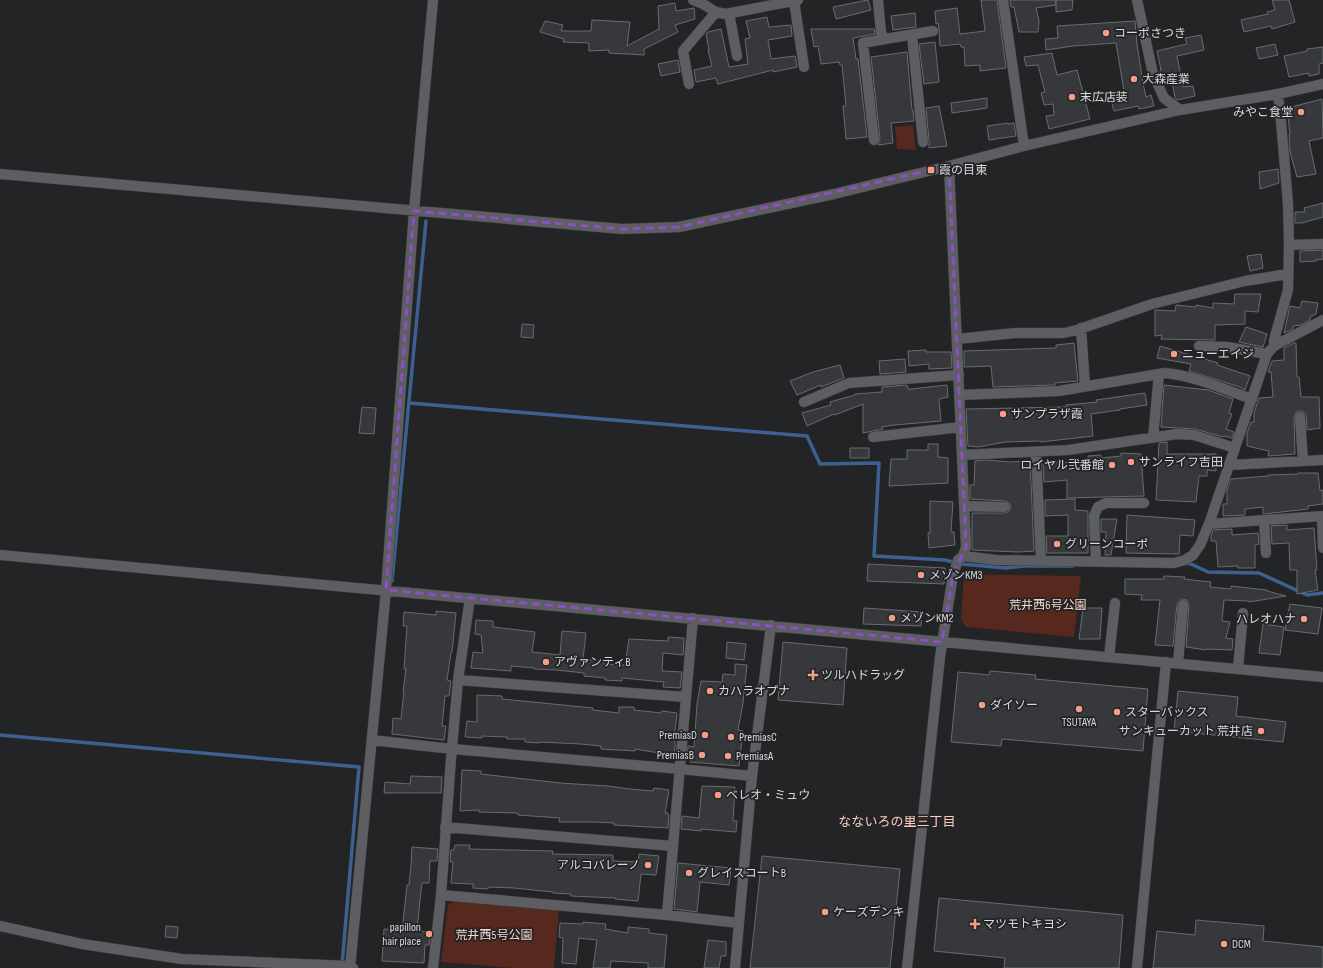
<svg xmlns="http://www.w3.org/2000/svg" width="1323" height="968" viewBox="0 0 1323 968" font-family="'Sofia Sans Condensed','Noto Sans JP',sans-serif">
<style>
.green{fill:#56281e}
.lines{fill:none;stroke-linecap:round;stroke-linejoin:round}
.stream{stroke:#3c6190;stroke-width:3.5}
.building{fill:#36383b;stroke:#696c6f}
.minor-casing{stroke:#3c3e40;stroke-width:11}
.minor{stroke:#5c5e61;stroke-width:10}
.marked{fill:none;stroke:#8d4fc4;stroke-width:3;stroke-dasharray:8 5;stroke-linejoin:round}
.poi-dot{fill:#f49e89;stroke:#222426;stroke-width:1.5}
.labels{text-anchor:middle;stroke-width:3.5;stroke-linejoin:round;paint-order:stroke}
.poi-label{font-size:12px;fill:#d7d9da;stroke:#222426;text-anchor:start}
.park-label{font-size:12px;fill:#fbd4ca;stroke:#222426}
.neighbourhood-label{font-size:13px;fill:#feccbf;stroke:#222426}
</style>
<rect width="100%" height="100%" fill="#222426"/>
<path class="green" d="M913,125L916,150L897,149L895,127Z
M964,574L1081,576L1074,637L966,627L961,619Z
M456,900L559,910L554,968H513L441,962L448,905Z"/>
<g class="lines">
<path class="stream" d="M409,403L807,436L820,464L879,463L874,556L945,560L961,564L1006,568L1024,566H1073
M1185,563L1191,564L1208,572L1259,573L1307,595L1323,593
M392,581L426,221
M0,735L359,767L342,965"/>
</g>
<path class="building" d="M868,0L871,10L836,19L833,7Z
M981,0H997L1006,68L980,71V65L965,66L964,47H961L960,44L940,46L939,30L938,23L936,24L935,11L957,8L960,34L985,31Z
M1010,0H1055L1056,5L1036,8L1039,21L1038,32H1019L1014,7H1011Z
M1056,0H1073L1072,10L1056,12Z
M1272,0H1289L1295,22L1272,29L1271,26L1244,32L1241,20L1268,14L1267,12L1275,10Z
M675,3L676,11L694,8L695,19L675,25L678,32L644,49V55L609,53V50L589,51V43L563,42L564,39L540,32L545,21L563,25L561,31H591L592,20L630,22L627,46L659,29L658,6Z
M915,13L916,27L893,30L891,16Z
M767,17L769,27L791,25L792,36L768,40L771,59L795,56L797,67L773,72V70L718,84L716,78L696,82L694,70L712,66L708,50H709L706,34L708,32L721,29L729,67L748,64L745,39L750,38L746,21Z
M1135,21L1137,44L1143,83L1146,97L1151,95L1154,106L1139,109L1138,106L1114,111L1111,100L1125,97L1116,43L1073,46L1046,50L1045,39L1058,38L1057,26Z
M811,29H874L875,34L853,38L856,59H858L867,137L846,139L843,106H846L842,65H840L839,62L821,64L818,46L814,47Z
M1201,35L1204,50L1177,56L1183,87L1193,86L1195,96L1177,100L1175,98L1172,81L1164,82L1161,75L1160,70H1161L1157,51L1187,44L1185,38Z
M935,42L939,82L924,84L919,44Z
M1275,44L1278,55L1259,59L1256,48Z
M1323,47V63L1319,64V74L1309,76V73L1289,77L1284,56L1307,51V49Z
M907,52L912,110H913L914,121L891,123L893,143L878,145L880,139L871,57Z
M1052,53L1057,75L1077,70L1090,119L1049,129L1046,116L1054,115L1053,104L1044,105L1041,93L1045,92L1038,65L1026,66L1024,57Z
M678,60L680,72L661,76L658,64Z
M987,98V108L952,113L951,103Z
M1322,99L1323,138L1309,141L1316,174L1297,177L1290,152L1289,134H1290L1287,108Z
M939,106L947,146L929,148V141L926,108Z
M1008,123V124L1014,123L1016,136L989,140L987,126Z
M1278,169L1279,183L1260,189L1259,172Z
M1323,203V217L1302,223H1295V212H1305L1304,208Z
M1323,250V259L1316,260V261L1300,262V251Z
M1261,254L1263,268L1250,271L1247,256Z
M1235,294H1261L1258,312L1245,311V324L1215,325V340L1161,339L1162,335L1155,336V310L1175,311L1176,305L1196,307V305L1213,308V303L1234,304Z
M1302,301L1318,303L1316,314L1310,317V320L1301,325L1293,326V329L1284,333L1290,306L1300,308Z
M522,324L534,325L533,338L521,337Z
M1246,327L1267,334L1263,347L1239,342Z
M1074,343L1078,381L1055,383V385L993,387L991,366L964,367V351L1056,348V345Z
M1294,343H1296L1297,377H1299L1301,397H1319L1320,428L1307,430L1306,414L1302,411H1297L1294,417L1295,454L1268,456L1269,451L1247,446V433L1251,422H1254V413L1259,398L1273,397L1271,372H1268L1272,361L1284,360V348Z
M1160,346L1218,363L1217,365L1250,376L1245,390L1240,387L1189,371L1191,364L1157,358Z
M926,350V352H951L952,368L929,369V364L909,366L908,351Z
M905,359L906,372L880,374L879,361Z
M840,365L844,378L821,387V385L797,395L790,381L813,372Z
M907,385L908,389H911L947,385L948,397L939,399L941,421L894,425L882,427L883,429L863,433V404L835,415L834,414L807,426L802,413L831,405L830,402L855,395V394L882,392V387Z
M1164,385L1208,390L1233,399L1229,413L1232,414L1226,429L1234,432L1232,438L1224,436L1223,437L1195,429L1161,427Z
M1145,393L1147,405L1120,409V410L1091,414L1093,436L1041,442V441L1005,442L978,447L968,446L966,409L1066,407V405L1097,402L1096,400Z
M362,407L376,408L374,434L359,433Z
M1167,442V454H1216V471L1207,470V476H1199L1196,502L1156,500L1159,443Z
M928,444H938V457L948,458V483L889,486L891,459H907V450H928Z
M850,448H869V458H850Z
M1121,453L1141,454L1144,496L1067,498V480L1044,482L1043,462L1088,463V456L1101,455V458L1121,456Z
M986,460L1010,462L1030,461L1034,551L1019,552L972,550V513H1005L1008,512L1011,508L1010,504L1006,501L970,499V485H974L975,461Z
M1298,473H1318L1320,491L1323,490V504L1308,506V509L1264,514H1263V507L1245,509V515L1223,516V504H1227V490L1231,479L1268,476V475L1298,474Z
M1075,499V510L1088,511V553H1047L1046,536H1068V515L1045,516V500Z
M930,501L953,502L951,532H954L955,545L929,548L928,533H930Z
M1127,515L1195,520L1193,536L1180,535L1179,554L1126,553Z
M1101,519H1117L1111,555H1105L1106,532H1101Z
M1287,525V530L1314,528L1317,570H1315L1318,590L1297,594V570H1290L1289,543L1272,544L1271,526Z
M1232,529V535L1258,533L1259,544L1255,545V568H1238V566L1218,567L1216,541H1211V537L1213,530Z
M868,564L945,568L944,584L867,581Z
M1164,576L1185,577L1184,579L1211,582L1210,587L1231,589V586L1267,590V591L1286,596L1249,602V601L1224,600L1222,621L1230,622L1226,638L1233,639L1232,650L1206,649V650L1186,647L1189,605L1187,600L1181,599L1177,604L1173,646L1155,645L1160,600H1141L1142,595L1125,594V579H1164Z
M1290,604L1322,608L1318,634L1285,630Z
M864,608L922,612L921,626L863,624Z
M1083,608H1102L1100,639H1079Z
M436,611L456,613L452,652H451L447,680L451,681L449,696H445L442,726H446L444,740L392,734L393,718L401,719L404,691H403L406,669H404L407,626H403L404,612L436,615Z
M476,620L493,621V627L535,632L532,652L560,655L562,631L586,633L583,659L603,661V664L625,665L629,639L668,641V637L684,638L683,655L663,653L662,671L682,672L680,688L663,687L664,682L622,678V681L605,680V678L584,676V673L556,670L534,669V668L511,666V671L471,668L473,652L483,653L481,635L475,634Z
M1263,624L1284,627L1280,655L1259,653Z
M727,642L746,644L744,660L726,658Z
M783,642L847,648L843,705L778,700Z
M735,664L747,665L743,703L738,730L743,731L739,766L690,762L691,757H687L688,746L694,747L697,704L701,681L722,682L723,674L735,675Z
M990,671L1036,675L1035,679L1148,689L1143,751L1002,739L1001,746L951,742L958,672L989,675Z
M1178,691L1238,697L1236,716L1286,722L1283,742L1174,731Z
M477,695L502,696V699L593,708V710L619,713V707H634V710L661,713L662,711L677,713L674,741H675V746L674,756L659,754V753L635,749V751L601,749V746L581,744L539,742V743L525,742V739H507V737L482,736V738L465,737L467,721L477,722Z
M462,770L481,771V774L560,783L608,786L630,789L653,791L654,788L669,790L665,813H668V815H669L668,828L614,825V823L594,822H559L560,818L518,815V813L479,812V810L460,811Z
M411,776L442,777L441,793H384L385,782L410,784Z
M702,786L735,787L733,821H737L736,832L701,829V831L681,829L682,816L699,818Z
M455,845H470L469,849L553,851L552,854L613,855V861L638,862L639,854L659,856L656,875L641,874L638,901L615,899L616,898L571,896V894L553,893V892L514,888L488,887V889L473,888V884L451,883L453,862H450L451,850H454Z
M412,847L438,849L437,861H430L429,883H422L420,900L417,931L430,932L429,945H425L424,963L382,961L384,929L402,931L407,885H409L411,865Z
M762,856L900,869L890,968H750Z
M678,863L731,868L729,885L700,882L697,912L674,909Z
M939,898L1123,915L1119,968H1004L1005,958L934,951Z
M1196,920L1264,926L1263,941L1323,947V968H1153L1157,931L1195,935Z
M583,922L606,924L605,929L628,933V927L649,929V933L667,935L664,968H648V963L611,961L610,968H593L597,940L579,938L576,964L562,963L563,938L559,937L560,923L583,924Z
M166,926L178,927L177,938L165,937Z
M708,940L726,942V956H721L719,968H704Z"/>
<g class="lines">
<defs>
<path id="minor" d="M693,0L703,4L716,12L726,14L798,0
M878,0L881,33L885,39L933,31
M1003,0L1024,146
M1137,0L1153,74L1164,98L1180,110
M794,1L804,67
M729,13L737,56
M912,35L923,142
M689,84L683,51L716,12
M874,140L863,43L885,39
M0,174L622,229L679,227L834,194L945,167L1024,146L1180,110L1278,94L1323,84
M1289,245L1323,244
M1081,328L1085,386
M957,339L1015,333H1064L1077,330L1152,304L1245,281L1288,274
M1199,346L1227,347L1267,354
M1274,346V340L1288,290L1289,245L1288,204L1281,121L1278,94
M959,395L1059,391L1165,373C1195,376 1223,389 1252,399
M804,402L849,383L959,375
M1300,417L1303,461
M873,437L961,427
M1153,438L1159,374
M1036,452L1041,560
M962,455L1068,450L1177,434L1194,435L1235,448
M1229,465L1323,460
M964,506L1005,507
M1322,517L1323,548
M1264,520L1266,553
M1209,524L1323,516
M0,555L1323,677
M963,556L996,560L1174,563L1185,560L1193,555L1200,545L1209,524L1267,354L1274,346L1323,320
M1096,562L1094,516L1098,507L1106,503H1144
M470,598L458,680L451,759L441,895L667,915L739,923
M1109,657L1115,603
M1178,663L1183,605
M1238,668L1243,613
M458,680L686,697
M372,740L452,749L680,769L752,776
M445,827L673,846
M667,915L693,618
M0,926L82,944L182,959L350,966L353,968
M350,968L386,590L414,211L433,0
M433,968L441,895
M735,968L752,776L771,625
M907,968L940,657L953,575L958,560L963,556L966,547L949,166
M1137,968L1166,662"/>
</defs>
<use href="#minor" class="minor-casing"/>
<use href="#minor" class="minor"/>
</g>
<path class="marked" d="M949,166L966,547L953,575L942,642L386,590L414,211L622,229L679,227Z"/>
<g class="poi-dot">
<circle cx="1106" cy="33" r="4"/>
<circle cx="1134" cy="79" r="4"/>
<circle cx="1072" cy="97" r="4"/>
<circle cx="1301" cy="112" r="4"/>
<rect x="927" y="166" width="8" height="8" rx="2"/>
<circle cx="1174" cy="354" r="4"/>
<circle cx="1003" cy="414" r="4"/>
<circle cx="1131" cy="462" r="4"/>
<circle cx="1112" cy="465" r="4"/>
<circle cx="1057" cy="544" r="4"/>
<circle cx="921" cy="575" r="4"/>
<circle cx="892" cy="618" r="4"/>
<circle cx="1304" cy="619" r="4"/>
<circle cx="546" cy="662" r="4"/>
<path d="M811 669h4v4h4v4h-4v4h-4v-4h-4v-4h4z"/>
<circle cx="710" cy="691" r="4"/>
<circle cx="982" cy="705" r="4"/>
<circle cx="1079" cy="709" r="4"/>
<circle cx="1117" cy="712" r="4"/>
<circle cx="1261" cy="731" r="4"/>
<circle cx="705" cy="735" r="4"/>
<circle cx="731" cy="737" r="4"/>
<circle cx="702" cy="755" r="4"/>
<circle cx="728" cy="756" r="4"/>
<circle cx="718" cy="795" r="4"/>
<circle cx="648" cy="865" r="4"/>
<circle cx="689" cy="873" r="4"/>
<circle cx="825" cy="912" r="4"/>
<path d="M973 918h4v4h4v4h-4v4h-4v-4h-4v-4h4z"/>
<circle cx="429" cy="934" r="4"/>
<circle cx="1224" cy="944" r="4"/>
</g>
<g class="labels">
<g class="poi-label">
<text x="1114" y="37">コーポさつき</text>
<text x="1142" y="83">大森産業</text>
<text x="1080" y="101">末広店装</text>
<text x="1293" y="116" text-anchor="end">みやこ食堂</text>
<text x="939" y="174">霞の目東</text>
<text x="1182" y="358">ニューエイジ</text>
<text x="1011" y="418">サンプラザ霞</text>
<text x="1139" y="466">サンライフ吉田</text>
<text x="1104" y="469" text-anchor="end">ロイヤル弐番館</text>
<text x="1065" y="548">グリーンコーポ</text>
<text x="929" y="579">メゾンKM3</text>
<text x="900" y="622">メゾンKM2</text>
<text x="1296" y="623" text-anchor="end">ハレオハナ</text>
<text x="554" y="666">アヴァンティB</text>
<text x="821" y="679">ツルハドラッグ</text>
<text x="718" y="695">カハラオプナ</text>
<text x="990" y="709">ダイソー</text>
<text x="1125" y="716">スターバックス</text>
<text x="1079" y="726" text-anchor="middle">TSUTAYA</text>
<text x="1253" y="735" text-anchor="end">サンキューカット 荒井店</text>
<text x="697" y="739" text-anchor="end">PremiasD</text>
<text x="739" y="741">PremiasC</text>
<text x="694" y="759" text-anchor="end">PremiasB</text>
<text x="736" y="760">PremiasA</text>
<text x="726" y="799">ベレオ・ミュウ</text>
<text x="640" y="869" text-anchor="end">アルコバレーノ</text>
<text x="697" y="877">グレイスコートB</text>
<text x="833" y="916">ケーズデンキ</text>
<text x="983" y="928">マツモトキヨシ</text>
<text x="421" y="931" text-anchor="end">papillon<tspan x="421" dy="14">hair place</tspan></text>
<text x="1232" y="948">DCM</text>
</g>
<g class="park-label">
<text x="1048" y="609">荒井西6号公園</text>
<text x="494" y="939">荒井西5号公園</text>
</g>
<g class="neighbourhood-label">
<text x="897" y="826">なないろの里三丁目</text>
</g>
</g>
</svg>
